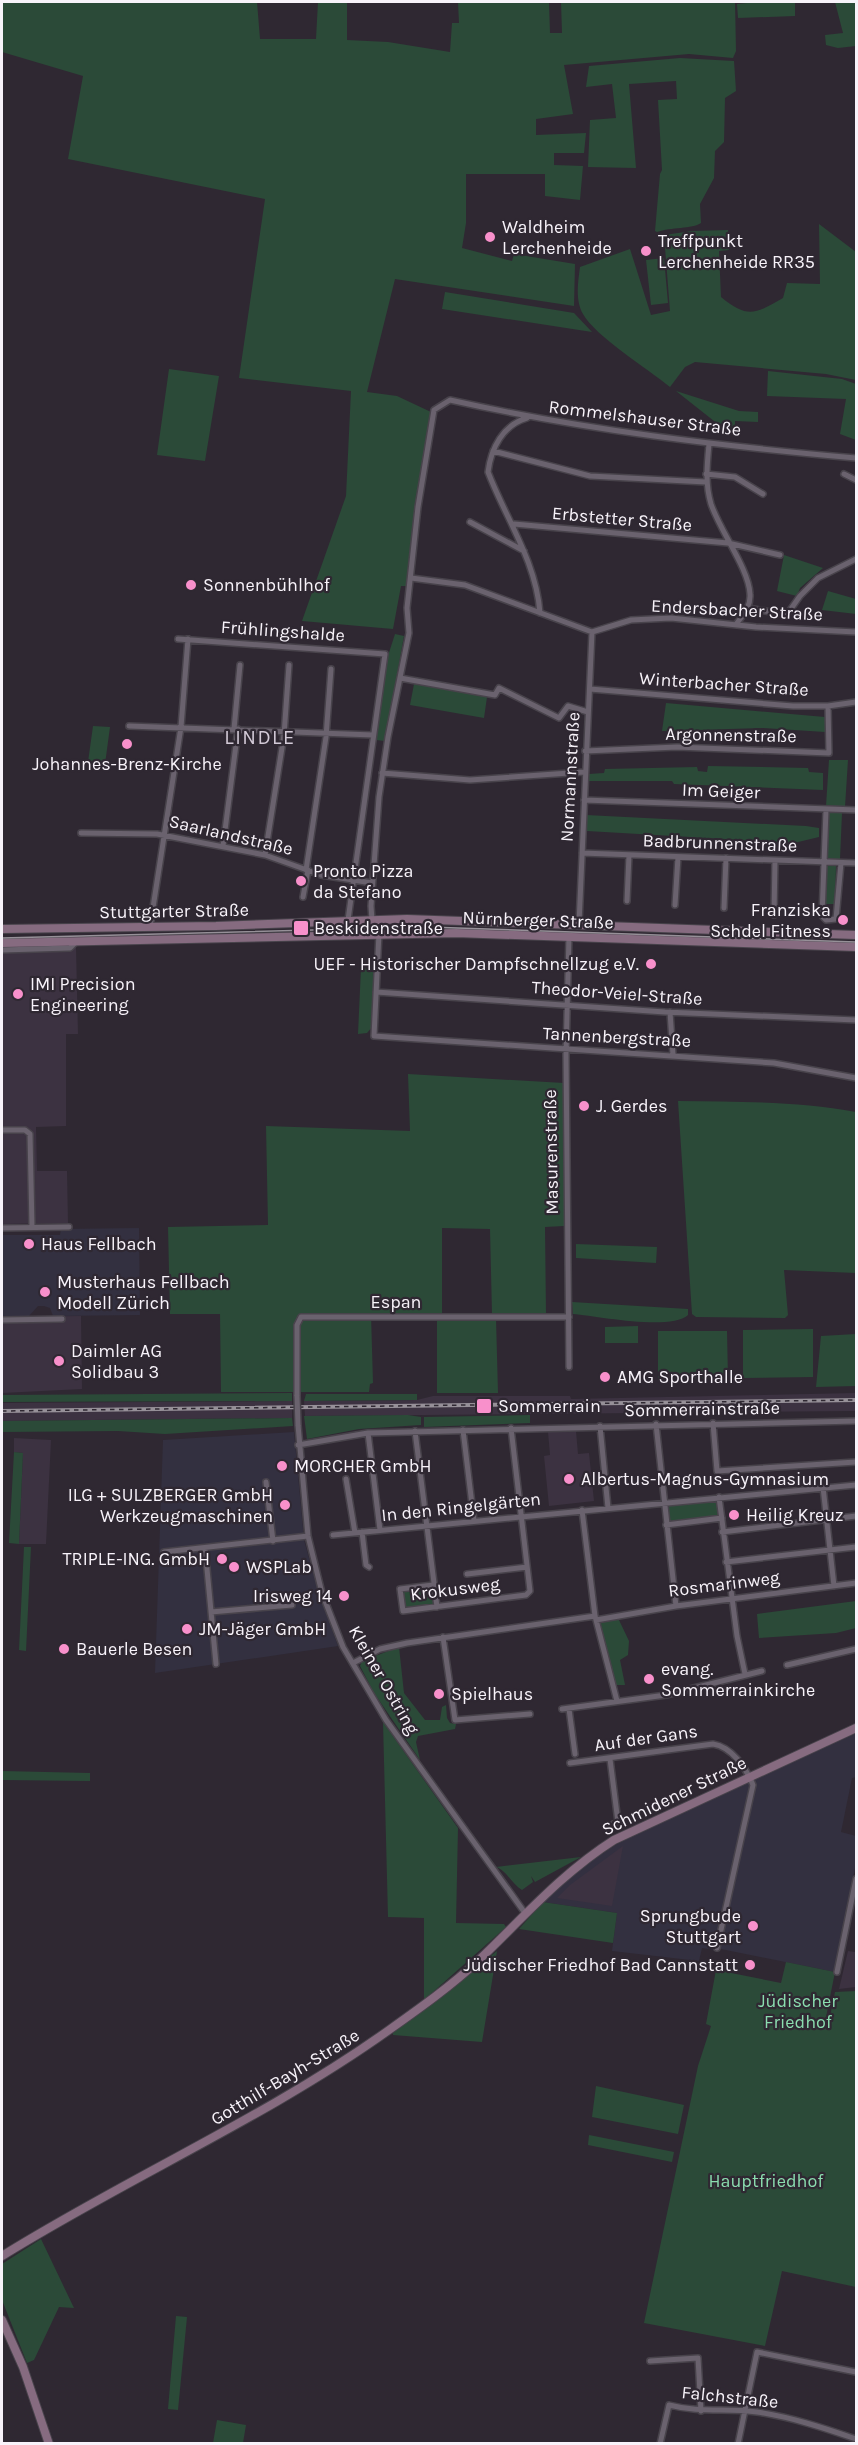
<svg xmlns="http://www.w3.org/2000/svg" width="858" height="2445" viewBox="0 0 858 2445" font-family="Karla,sans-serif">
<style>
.commercial{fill:#333040}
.built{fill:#3c3241}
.green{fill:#2b4a38}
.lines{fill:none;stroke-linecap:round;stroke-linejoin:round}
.street-casing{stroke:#48434b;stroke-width:8}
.secondary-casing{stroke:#48434b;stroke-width:10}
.street{stroke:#6a626e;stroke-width:5}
.secondary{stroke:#866b80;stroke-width:8}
.tram{stroke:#969098;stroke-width:1.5}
.rail-casing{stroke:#969098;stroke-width:4}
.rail{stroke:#2f2832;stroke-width:1.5;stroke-dasharray:4.5;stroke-linecap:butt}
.street-bridge-casing{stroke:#48434b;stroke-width:8;stroke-linecap:butt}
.street-bridge{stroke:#6a626e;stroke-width:5}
.poi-dot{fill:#f890cb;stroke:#2f2832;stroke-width:2}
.labels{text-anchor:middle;stroke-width:4.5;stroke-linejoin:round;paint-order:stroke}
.poi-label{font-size:18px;fill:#f8f3fa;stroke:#2f2832;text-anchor:start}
.street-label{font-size:18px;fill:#f8f3fa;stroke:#2f2832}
.park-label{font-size:18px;fill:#8bddaf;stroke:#2f2832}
.neighbourhood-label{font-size:20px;letter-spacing:1.5px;fill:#d3cad7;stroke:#2f2832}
</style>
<rect width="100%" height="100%" fill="#2f2832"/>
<path class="commercial" d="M139,1228L140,1315L53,1316L50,1308L44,1306H38L29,1316H2V1235H60L61,1229Z
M294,1432L304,1540L319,1594L338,1646L155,1673L163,1440Z
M856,1733V1777L852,1778L841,1832L856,1836V1863L835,1972L716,1948V1950L702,1948L699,1961L612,1951L617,1913L543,1902L588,1863L634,1833Z"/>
<path class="built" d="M76,947L78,1034H66V1126L36,1127L37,1171H67L68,1223L2,1224V949Z
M81,1316L82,1389L2,1393V1317Z
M856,1393V1411L305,1416L304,1401L417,1400L433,1396H570L571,1399Z
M292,1401V1418L2,1421V1403Z
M576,1431L578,1454L589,1453L594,1501L549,1506L544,1456L550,1455L548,1432Z
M14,1438L51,1440L46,1544H19L23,1453L14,1452Z
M623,1846L612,1906L557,1898L570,1885Z
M856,1946V1987L839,1989L848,1951L855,1952Z"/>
<path class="green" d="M2,2H257L260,39H316L318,2H347V40L388,42L450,52L452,23H459L458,2H549L550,33H562L561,2H735L736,51L733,58L689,54L564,65L573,114L536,119V135L586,133L584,153H554V165L583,166L580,200L545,196V174H466V223L462,248L512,261L514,254L575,264L574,306L395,279L367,392L397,396L431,412L408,586H401L393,629L302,621L346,496L351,391L239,378L265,199L68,159L83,76L2,52Z
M757,2H795V16L738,18L737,4Z
M835,2H856V46L838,48L826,45L825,35L843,33Z
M680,58L734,61L736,91L725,98L724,142L715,151L714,178L700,204L701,223C692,229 671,227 657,232L655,231L660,174L662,170L658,100L677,99L676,81L629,84L636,168L588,167L590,120L616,118L612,84L586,87L589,66Z
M819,224L856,252V380L826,374L695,362L685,367L670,387C648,369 595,336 583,314C575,300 578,282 580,267L630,249L651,315L670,311L664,235L692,231L728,230L729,250L719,251L721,297C748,319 755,314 783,298L787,283L820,284Z
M664,258L668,303L651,305L646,260Z
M445,292L574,313L592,332L442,309Z
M169,369L219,376L205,461L157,455Z
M768,371L842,379L856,384V440L840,434L846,399L767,396Z
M676,391L739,411L758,412V422L735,421V432L714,421Z
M784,555L823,568L800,588L797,596L777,591Z
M828,591L856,599V614L822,610Z
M395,634L404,636L385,741L376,740L386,662Z
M414,684L487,697L484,718L410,705Z
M666,703L825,717V732L763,728L662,731Z
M93,726L110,727L105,764L88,762Z
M829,760H848L845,807L826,806Z
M708,766L808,768L809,772L823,773V790L674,784L672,781H589V774L604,773L605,769L697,767L698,771L707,772Z
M829,813H842L840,859H827Z
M586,815L806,826L819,828V837L794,843L587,831Z
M826,865L836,866L835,904H825Z
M361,968L370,969V972H375L372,1027L367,1033L358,1034Z
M408,1074L564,1083V1226L545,1227L546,1314H492L490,1229L442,1228V1313L371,1314L373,1383L370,1384L369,1392H221L220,1314H170L168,1227L268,1225L266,1126L410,1131Z
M678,1101C738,1102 798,1101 856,1112V1273L784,1270L788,1315L785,1318L696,1317L692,1314Z
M576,1244L657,1247L656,1263L576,1258Z
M572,1302L688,1309V1315C670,1331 597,1316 573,1314Z
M437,1319H496L498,1393H437Z
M638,1326V1343H605V1327Z
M813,1329V1377L743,1378V1330Z
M658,1331H727L728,1378L658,1379Z
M856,1334V1386L816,1387L821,1336Z
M292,1393V1401L2,1402V1395Z
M306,1394H417V1400L304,1401Z
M408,1415L421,1417V1425L359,1429L307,1439L304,1416Z
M530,1415V1423L424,1427V1417Z
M292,1418L293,1426L165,1434L118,1431L2,1432V1421Z
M14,1452L23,1453L19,1544L9,1543Z
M719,1497L722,1518L666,1525L664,1503Z
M24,1547H31L26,1651L19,1650Z
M433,1585L437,1607L403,1611L400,1589Z
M856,1601V1628L836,1633L759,1638L757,1614Z
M618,1618L629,1641L628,1655L620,1660L625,1685H615L600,1621Z
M399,1647L404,1693L425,1720H440L442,1707L446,1705L447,1718L450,1723L456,1724L455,1729L418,1736L416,1742L420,1760L374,1693L360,1666L362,1661Z
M383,1722L458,1828L456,1923L504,1924L506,1927L424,2000V1918L388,1917Z
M2,1771L90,1773V1781L2,1780Z
M581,1857L535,1882L531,1876L533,1882L522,1890C512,1884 506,1870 496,1867Z
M543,1902L617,1913L613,1943L519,1929Z
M497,1951L482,2042L393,2035V2033Z
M786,1962L835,1972L824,2027L828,2026L835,1992L856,1991V2287L782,2271L765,2346L644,2323L698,2066L711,2026L706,2024L716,1970L781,1983Z
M596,2086L684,2105L678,2134L592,2117Z
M589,2135L674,2152L672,2162L588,2145Z
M41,2239L74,2308L59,2307L34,2360L27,2363L2,2300V2264Z
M176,2316L187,2317L178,2410L168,2409Z
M217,2420L246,2425L243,2443H213Z"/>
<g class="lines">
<defs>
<path id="street" d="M527,418C503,425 491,448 488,472C506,519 536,561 540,613
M709,444C707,465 705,484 711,504C720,531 749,569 750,594C751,606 744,614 737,623
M493,451L590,476L706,482
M856,458C720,446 584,430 450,400L434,410L418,507L407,608L409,633L388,737L379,797L371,906L372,920L379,933L374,1036L774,1063L856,1078
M706,474L735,477L763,494
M844,474L856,480
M470,522L524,551
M514,524L728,543L780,555
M411,578L465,585L592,632L631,620L671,618L756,627L856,632
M748,608L783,614L788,613L800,596L818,578L856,559
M178,639L385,654L348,920
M400,678L495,695L499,688L559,718L568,706L588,712
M590,689L793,706H828L856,702
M129,726L373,735
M234,729L240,665
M585,751L677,747L829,753L828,706
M382,773L470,780L584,772
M584,800L856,810
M826,810L822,916L826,920L836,919L841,863
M81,833L157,834L265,855L321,875L372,883
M223,846L238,729
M582,853L856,863
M265,855L284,735L289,665
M306,870L326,737L331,669
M303,897L308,870
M627,901L629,855
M675,905L678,857
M724,908L726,858
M774,915L775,860
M579,924L592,632
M150,927L181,727L188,639
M569,936L566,1054L569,1367
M2,950L70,948L77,941
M376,992L665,1012L856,1020
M670,1012L673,1055
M2,1130H25L30,1134L32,1227
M2,1228L69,1227
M2,1320L62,1319
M297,1396V1325L301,1317H569
M713,1423L717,1471L856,1462
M656,1424L676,1606
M298,1425L308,1536L322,1593L343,1647L386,1720L525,1913
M600,1426L608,1508
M463,1430L474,1521
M415,1431L437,1607
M368,1433L380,1530
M298,1445L368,1433L856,1421
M346,1479L355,1533
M266,1482L273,1541
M823,1487L834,1586
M719,1497L737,1636L745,1674
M582,1510L595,1616L617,1701
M666,1525L722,1518
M362,1532L366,1565L369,1567
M722,1532L856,1516
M333,1535L856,1485
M205,1548L216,1664
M164,1552L308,1536
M726,1562L856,1547
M467,1574L527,1567
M433,1585L400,1589L403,1611L526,1595L530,1591L511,1428
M211,1612L292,1605
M596,1620L676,1606L856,1583
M443,1637L455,1720L530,1714
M353,1663L380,1649L407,1643L595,1616
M787,1665L856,1649
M562,1709L666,1695L762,1671
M569,1709L575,1754
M570,1763L713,1744C732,1747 746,1768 753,1785L717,1948
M607,1827L618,1822L610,1759
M837,1972L856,1879
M650,2361L698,2358L701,2411
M660,2444L669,2405C700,2413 726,2408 757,2412C791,2417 824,2428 856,2439
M738,2444L757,2352L856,2372"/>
<path id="secondary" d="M2,929L216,926L407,919L856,935
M2,943L456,933L856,947
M2,2256C129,2177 267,2117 389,2030C420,2008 451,1986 479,1960C523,1918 562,1873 614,1840L856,1728
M2,2320L23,2367L49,2444"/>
</defs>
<use href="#street" class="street-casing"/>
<use href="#secondary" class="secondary-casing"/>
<use href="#street" class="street"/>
<use href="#secondary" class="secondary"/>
<path class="tram" d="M2,938L428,927L856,942"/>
<defs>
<path id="rail" d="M2,1411L856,1400"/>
</defs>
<use href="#rail" class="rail-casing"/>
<use href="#rail" class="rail"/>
<defs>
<path id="street-bridge" d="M297,1396L298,1425"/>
</defs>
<use href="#street-bridge" class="street-bridge-casing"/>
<use href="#street-bridge" class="street-bridge"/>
</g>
<g class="poi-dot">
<circle cx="490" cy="237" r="6"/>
<circle cx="646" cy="251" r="6"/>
<circle cx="191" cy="585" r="6"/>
<circle cx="127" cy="744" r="6"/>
<circle cx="301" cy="881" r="6"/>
<circle cx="843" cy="920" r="6"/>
<rect x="293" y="920" width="16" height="16" rx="3"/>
<circle cx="651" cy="964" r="6"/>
<circle cx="18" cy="994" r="6"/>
<circle cx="584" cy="1106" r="6"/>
<circle cx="29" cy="1244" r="6"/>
<circle cx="45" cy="1292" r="6"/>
<circle cx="59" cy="1361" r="6"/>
<circle cx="605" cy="1377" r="6"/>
<rect x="476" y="1398" width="16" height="16" rx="3"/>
<circle cx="282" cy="1466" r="6"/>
<circle cx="569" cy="1479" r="6"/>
<circle cx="285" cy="1505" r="6"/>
<circle cx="734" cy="1515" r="6"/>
<circle cx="222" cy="1559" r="6"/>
<circle cx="234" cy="1567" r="6"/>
<circle cx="344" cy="1596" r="6"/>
<circle cx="187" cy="1629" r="6"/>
<circle cx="64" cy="1649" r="6"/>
<circle cx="649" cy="1679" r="6"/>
<circle cx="439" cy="1694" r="6"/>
<circle cx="753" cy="1926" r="6"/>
<circle cx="750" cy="1965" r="6"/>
</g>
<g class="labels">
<g class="poi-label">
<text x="502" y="233">Waldheim<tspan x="502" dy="21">Lerchenheide</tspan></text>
<text x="658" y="247">Treffpunkt<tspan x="658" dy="21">Lerchenheide RR35</tspan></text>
<text x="203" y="591">Sonnenbühlhof</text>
<text x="127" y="770" text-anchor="middle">Johannes-Brenz-Kirche</text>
<text x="313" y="877">Pronto Pizza<tspan x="313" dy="21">da Stefano</tspan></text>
<text x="831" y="916" text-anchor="end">Franziska<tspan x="831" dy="21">Schdel Fitness</tspan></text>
<text x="314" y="934">Beskidenstraße</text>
<text x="639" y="970" text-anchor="end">UEF - Historischer Dampfschnellzug e.V.</text>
<text x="30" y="990">IMI Precision<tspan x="30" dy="21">Engineering</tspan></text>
<text x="596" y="1112">J. Gerdes</text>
<text x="41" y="1250">Haus Fellbach</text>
<text x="57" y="1288">Musterhaus Fellbach<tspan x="57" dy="21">Modell Zürich</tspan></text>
<text x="71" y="1357">Daimler AG<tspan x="71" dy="21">Solidbau 3</tspan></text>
<text x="617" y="1383">AMG Sporthalle</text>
<text x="498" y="1412">Sommerrain</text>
<text x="294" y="1472">MORCHER GmbH</text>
<text x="581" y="1485">Albertus-Magnus-Gymnasium</text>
<text x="273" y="1501" text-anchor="end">ILG + SULZBERGER GmbH<tspan x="273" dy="21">Werkzeugmaschinen</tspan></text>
<text x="746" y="1521">Heilig Kreuz</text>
<text x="210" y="1565" text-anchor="end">TRIPLE-ING. GmbH</text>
<text x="246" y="1573">WSPLab</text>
<text x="332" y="1602" text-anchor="end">Irisweg 14</text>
<text x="199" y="1635">JM-Jäger GmbH</text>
<text x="76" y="1655">Bauerle Besen</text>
<text x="661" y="1675">evang.<tspan x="661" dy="21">Sommerrainkirche</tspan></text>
<text x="451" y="1700">Spielhaus</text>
<text x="741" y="1922" text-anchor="end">Sprungbude<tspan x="741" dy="21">Stuttgart</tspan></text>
<text x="738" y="1971" text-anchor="end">Jüdischer Friedhof Bad Cannstatt</text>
</g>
<g class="street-label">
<text transform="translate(645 418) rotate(7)" y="6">Rommelshauser Straße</text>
<text transform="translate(622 519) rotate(5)" y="6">Erbstetter Straße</text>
<text transform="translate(737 610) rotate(3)" y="6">Endersbacher Straße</text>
<text transform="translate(283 631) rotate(4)" y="6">Frühlingshalde</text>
<text transform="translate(724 684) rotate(4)" y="6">Winterbacher Straße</text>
<text transform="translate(731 735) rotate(1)" y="6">Argonnenstraße</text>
<text transform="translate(570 777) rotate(-87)" y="6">Normannstraße</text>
<text transform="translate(721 791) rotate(2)" y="6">Im Geiger</text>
<text transform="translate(231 835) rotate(13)" y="6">Saarlandstraße</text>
<text transform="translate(720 843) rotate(2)" y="6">Badbrunnenstraße</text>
<text transform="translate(174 911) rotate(-1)" y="6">Stuttgarter Straße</text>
<text transform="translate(538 920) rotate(2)" y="6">Nürnberger Straße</text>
<text transform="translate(617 993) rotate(4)" y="6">Theodor-Veiel-Straße</text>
<text transform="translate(617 1037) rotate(3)" y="6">Tannenbergstraße</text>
<text transform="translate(551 1152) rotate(-91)" y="6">Masurenstraße</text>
<text x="396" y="1308">Espan</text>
<text transform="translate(702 1409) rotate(-1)" y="6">Sommerrainstraße</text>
<text transform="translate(461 1507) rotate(-6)" y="6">In den Ringelgärten</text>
<text transform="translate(724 1584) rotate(-7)" y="6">Rosmarinweg</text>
<text transform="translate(455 1589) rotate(-7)" y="6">Krokusweg</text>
<text transform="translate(384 1680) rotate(60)" y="6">Kleiner Ostring</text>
<text transform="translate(646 1738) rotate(-8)" y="6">Auf der Gans</text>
<text transform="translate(674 1796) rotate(-26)" y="6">Schmidener Straße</text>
<text transform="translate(285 2077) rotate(-31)" y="6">Gotthilf-Bayh-Straße</text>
<text transform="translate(730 2397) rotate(6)" y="6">Falchstraße</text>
</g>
<g class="park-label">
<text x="798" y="2007">Jüdischer<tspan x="798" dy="21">Friedhof</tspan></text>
<text x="766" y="2187">Hauptfriedhof</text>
</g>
<g class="neighbourhood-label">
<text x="260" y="744">LINDLE</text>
</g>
</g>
<rect width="858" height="2445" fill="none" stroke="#f8f3fa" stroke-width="6"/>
</svg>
